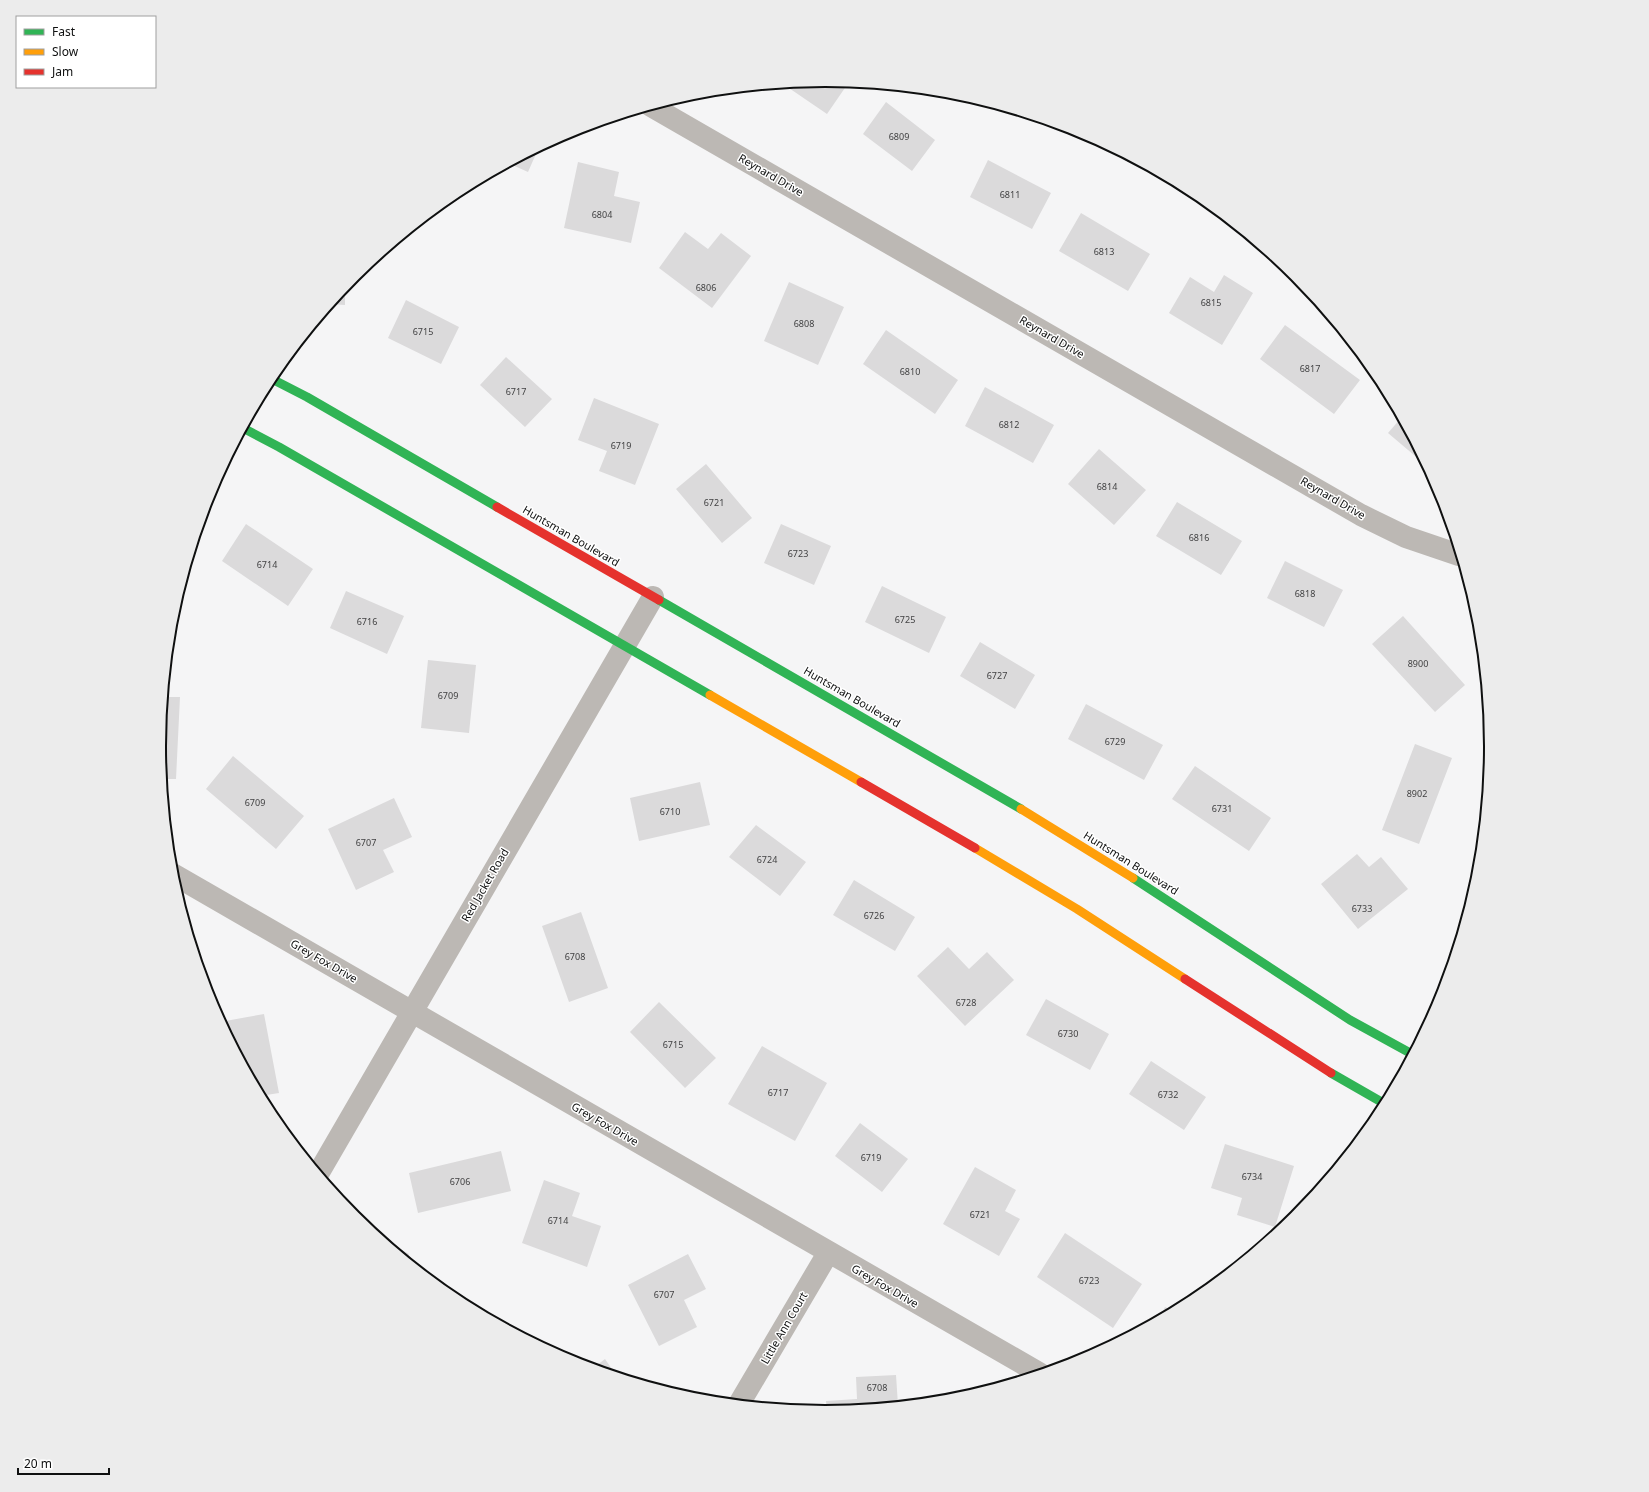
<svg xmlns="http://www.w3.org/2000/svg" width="1649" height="1492" viewBox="0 0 1649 1492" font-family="'Noto Sans',sans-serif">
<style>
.building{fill:#dbdadb}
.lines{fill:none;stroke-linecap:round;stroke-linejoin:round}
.street{stroke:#bcb8b4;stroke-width:22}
.fast{stroke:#30b455;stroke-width:9}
.slow{stroke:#ff9f0a;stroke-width:9}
.jam{stroke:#e5322d;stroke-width:9}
.labels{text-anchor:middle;stroke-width:3;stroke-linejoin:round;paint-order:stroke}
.number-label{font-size:9px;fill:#424243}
.street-label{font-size:11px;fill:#0f1010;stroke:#fff}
.rim{fill:none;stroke:#0f1010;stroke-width:2}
</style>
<rect width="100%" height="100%" fill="#f5f5f6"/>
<path class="building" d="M825,80L849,82L827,114L783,84Z
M886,102L935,140L912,171L863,134Z
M539,147L528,172L508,163L520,157Z
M988,160L1051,193L1032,229L970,197Z
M578,162L619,172L614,196L640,202L631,243L564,228Z
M1081,213L1150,254L1128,291L1059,251Z
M685,232L708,249L721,233L751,256L712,308L659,268Z
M1224,275L1253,293L1222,345L1169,313L1190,277L1214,292Z
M789,282L844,307L818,365L764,341Z
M345,285V305L329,304L338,294Z
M406,300L459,327L441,364L388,338Z
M1285,325L1360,380L1334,414L1260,359Z
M886,330L958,380L935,414L863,364Z
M506,357L552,399L525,427L480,385Z
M985,387L1054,425L1033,463L965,426Z
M594,398L659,424L635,485L599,471L607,451L578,440Z
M1401,418L1422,459L1421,461L1388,433Z
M1099,449L1146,490L1114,525L1068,484Z
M706,464L752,518L722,543L676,489Z
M1177,502L1242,541L1221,575L1156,536Z
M246,524L313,569L288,606L222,561Z
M781,524L831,546L814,585L764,563Z
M1285,561L1343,590L1324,627L1267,598Z
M882,586L946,617L929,653L865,622Z
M346,591L404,616L387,654L330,628Z
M1403,616L1465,685L1435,712L1372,644Z
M980,642L1035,675L1015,709L960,676Z
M428,660L476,665L469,733L421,728Z
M163,697H180L176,779H162L159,746Z
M1086,704L1163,745L1144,780L1068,739Z
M1415,744L1452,758L1419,844L1382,830Z
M233,756L304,816L276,849L206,789Z
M1195,766L1271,818L1249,851L1172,799Z
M700,782L710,825L639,841L630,798Z
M394,798L412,837L383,850L394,872L356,890L328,829Z
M756,825L806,862L780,896L729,857Z
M1357,854L1369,867L1381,857L1408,889L1358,929L1321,884Z
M854,880L915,917L895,951L833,915Z
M581,912L608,988L569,1002L542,926Z
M948,947L969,969L987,952L1014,980L965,1026L917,976Z
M1046,999L1109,1034L1090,1070L1026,1035Z
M659,1002L716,1058L685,1088L630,1032Z
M264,1014L279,1093L260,1096L220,1022Z
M762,1046L827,1083L795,1141L728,1104Z
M1151,1061L1206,1097L1184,1130L1129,1094Z
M860,1123L908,1159L882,1192L835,1156Z
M1225,1144L1294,1166L1275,1227L1237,1215L1242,1198L1211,1188Z
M501,1151L511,1191L418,1213L409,1173Z
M975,1167L1016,1190L1005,1211L1020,1219L999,1256L943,1224Z
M544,1180L580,1193L572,1216L601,1226L587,1267L522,1243Z
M1065,1233L1142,1284L1113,1328L1037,1277Z
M377,1236L409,1254L406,1260Z
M688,1254L706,1289L684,1300L697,1327L659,1346L628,1285Z
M1165,1307L1173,1311L1159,1319Z
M605,1359L616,1375L593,1368Z
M896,1375L898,1405L827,1412L826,1401L857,1399L856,1377Z"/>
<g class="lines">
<path class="street" d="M651,106L1361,515L1406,537L1459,555
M171,873L1039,1373
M318,1174L653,597
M739,1404L828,1253"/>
<path class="fast" d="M270,378L307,397L497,507
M243,428L279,447L710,695
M659,600L1021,809
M1133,878L1350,1020L1412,1054
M1331,1073L1385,1104"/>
<path class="slow" d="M710,695L861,782
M1021,809L1133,878
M975,848L1077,909L1185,979"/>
<path class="jam" d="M497,507L659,600
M861,782L975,848
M1185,979L1331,1073"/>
</g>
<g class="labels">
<g class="number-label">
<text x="899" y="140">6809</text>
<text x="1010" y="198">6811</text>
<text x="602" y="218">6804</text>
<text x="1104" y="255">6813</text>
<text x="706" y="291">6806</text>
<text x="1211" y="306">6815</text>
<text x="804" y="327">6808</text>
<text x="423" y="335">6715</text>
<text x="1310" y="372">6817</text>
<text x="910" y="375">6810</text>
<text x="516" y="395">6717</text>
<text x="1009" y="428">6812</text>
<text x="621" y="449">6719</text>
<text x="1107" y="490">6814</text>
<text x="714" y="506">6721</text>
<text x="1199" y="541">6816</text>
<text x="798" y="557">6723</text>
<text x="267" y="568">6714</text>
<text x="1305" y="597">6818</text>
<text x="905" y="623">6725</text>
<text x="367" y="625">6716</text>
<text x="1418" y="667">8900</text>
<text x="997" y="679">6727</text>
<text x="448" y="699">6709</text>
<text x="1115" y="745">6729</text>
<text x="1417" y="797">8902</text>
<text x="255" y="806">6709</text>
<text x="1222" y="812">6731</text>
<text x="670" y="815">6710</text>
<text x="366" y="846">6707</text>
<text x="767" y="863">6724</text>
<text x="1362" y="912">6733</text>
<text x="874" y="919">6726</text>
<text x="575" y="960">6708</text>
<text x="966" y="1006">6728</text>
<text x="1068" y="1037">6730</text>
<text x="673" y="1048">6715</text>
<text x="778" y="1096">6717</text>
<text x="1168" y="1098">6732</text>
<text x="871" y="1161">6719</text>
<text x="1252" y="1180">6734</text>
<text x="460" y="1185">6706</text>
<text x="980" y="1218">6721</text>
<text x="558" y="1224">6714</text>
<text x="1089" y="1284">6723</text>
<text x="664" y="1298">6707</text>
<text x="877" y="1391">6708</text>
</g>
<g class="street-label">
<text transform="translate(771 175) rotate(30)" y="4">Reynard Drive</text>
<text transform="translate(1052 337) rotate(30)" y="4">Reynard Drive</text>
<text transform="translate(1333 498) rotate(30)" y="4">Reynard Drive</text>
<text transform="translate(571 536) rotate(30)" y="4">Huntsman Boulevard</text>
<text transform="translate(852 697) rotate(30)" y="4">Huntsman Boulevard</text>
<text transform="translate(1131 863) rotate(32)" y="4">Huntsman Boulevard</text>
<text transform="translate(485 885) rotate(-60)" y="4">Red Jacket Road</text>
<text transform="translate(324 961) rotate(30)" y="4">Grey Fox Drive</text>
<text transform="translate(605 1124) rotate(30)" y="4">Grey Fox Drive</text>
<text transform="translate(885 1286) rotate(30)" y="4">Grey Fox Drive</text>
<text transform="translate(784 1328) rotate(-60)" y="4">Little Ann Court</text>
</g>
</g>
<path d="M0 0H1649V1492H0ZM166 746a659 659 0 1 1 1318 0a659 659 0 1 1-1318 0Z" fill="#ececec" fill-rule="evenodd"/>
<path class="rim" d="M166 746a659 659 0 1 1 1318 0a659 659 0 1 1-1318 0Z"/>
<rect x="16" y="16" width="140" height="72" fill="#ffffff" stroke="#9f9f9f"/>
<rect x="24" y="29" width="20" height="6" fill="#30b455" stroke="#9f9f9f"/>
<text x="52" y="36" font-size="12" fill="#0f1010">Fast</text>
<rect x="24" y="49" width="20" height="6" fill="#ff9f0a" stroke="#9f9f9f"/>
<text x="52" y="56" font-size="12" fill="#0f1010">Slow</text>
<rect x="24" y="69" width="20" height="6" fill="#e5322d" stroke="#9f9f9f"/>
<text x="52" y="76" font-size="12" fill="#0f1010">Jam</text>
<path d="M18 1468v6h91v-6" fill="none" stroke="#0f1010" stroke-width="2"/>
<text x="24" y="1468" font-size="12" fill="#0f1010" stroke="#ffffff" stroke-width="3" paint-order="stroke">20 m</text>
</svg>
